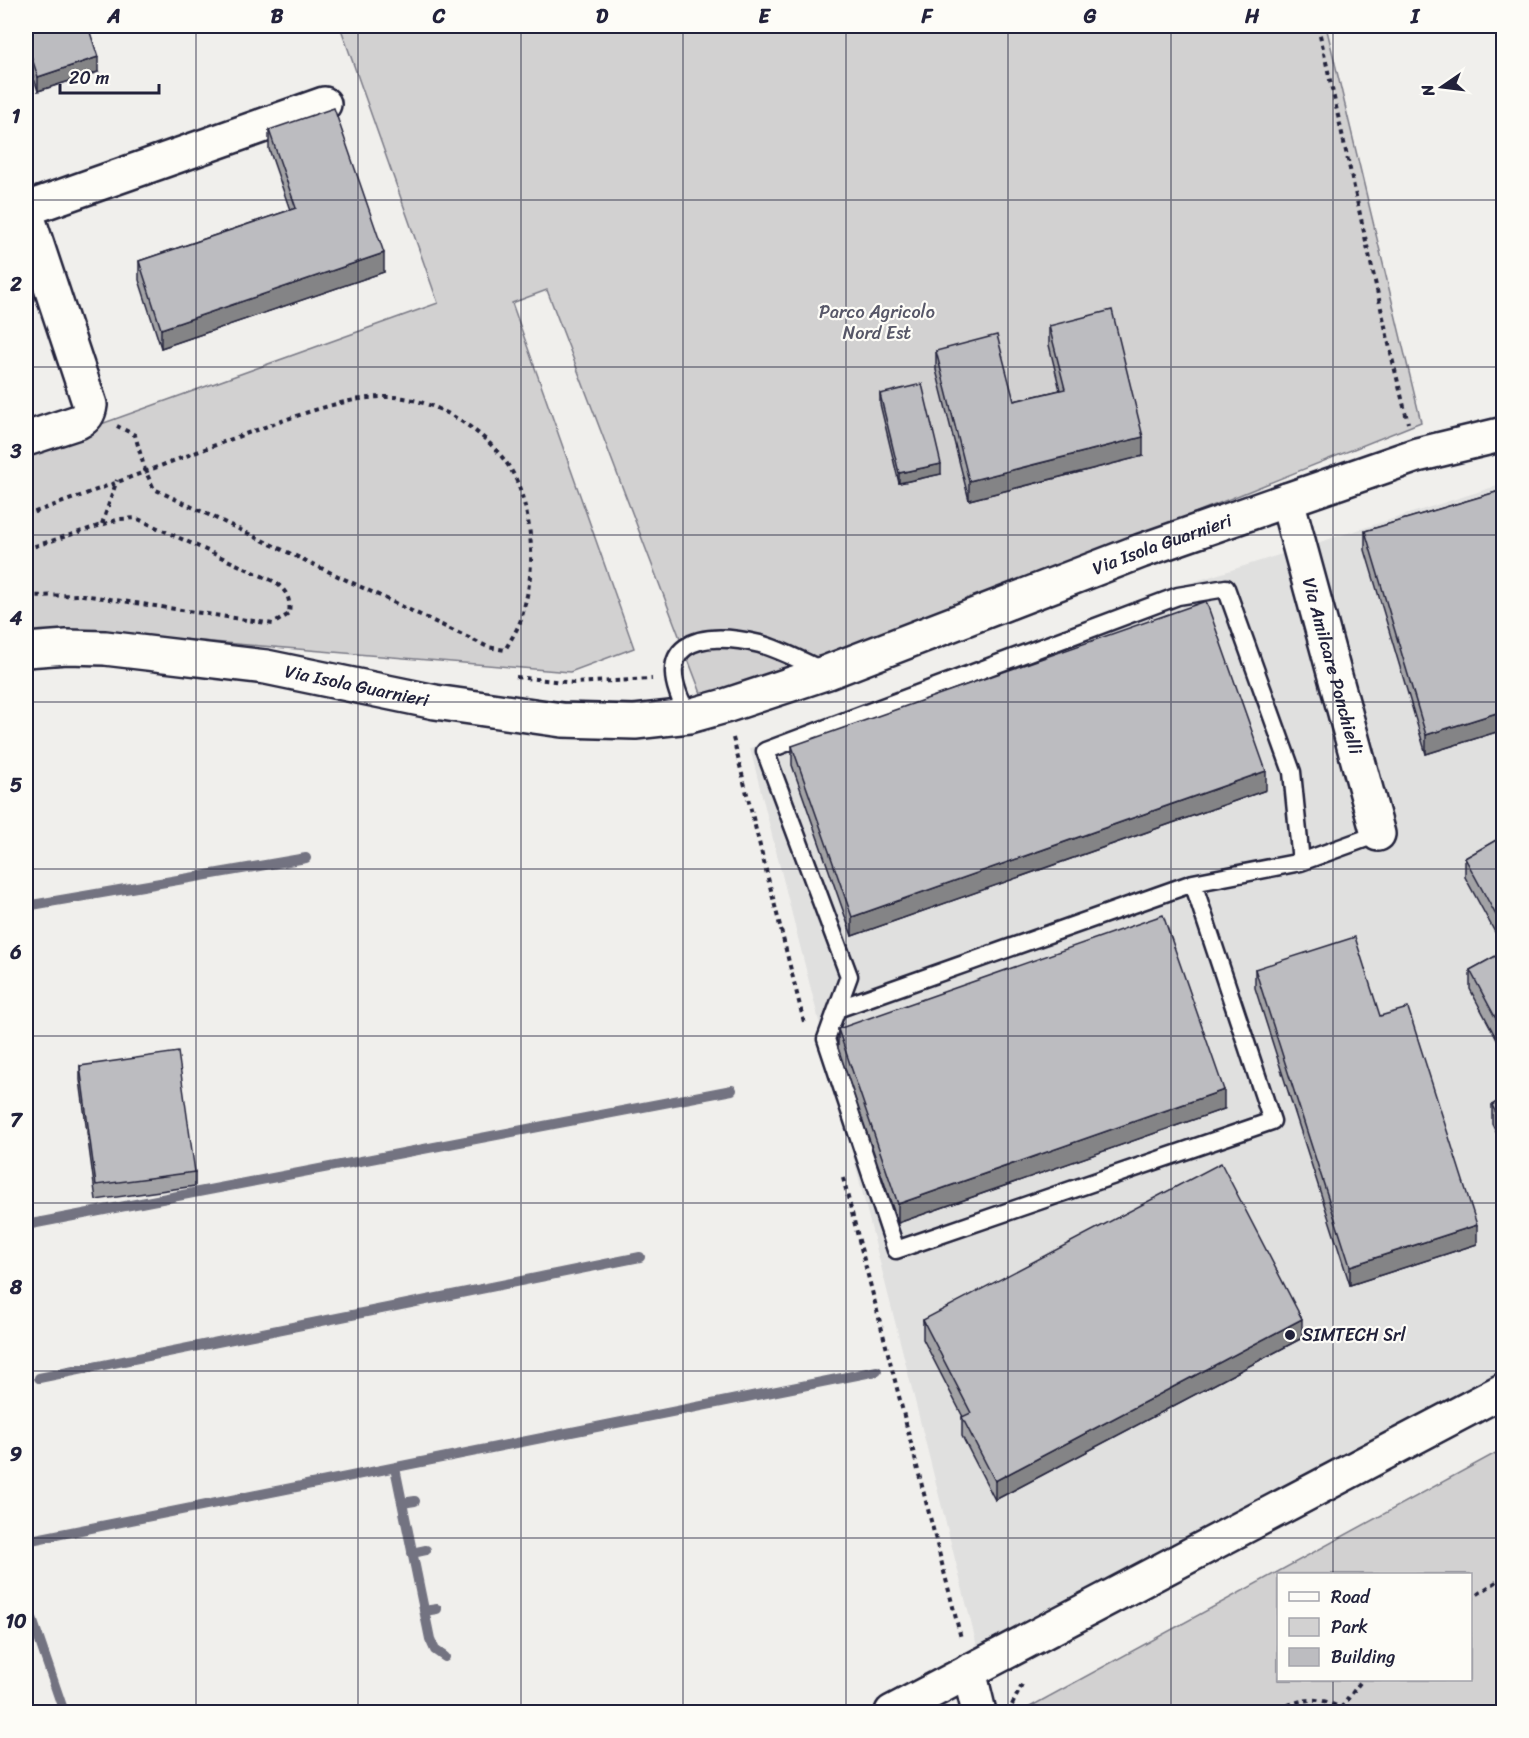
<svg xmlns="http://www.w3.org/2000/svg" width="1529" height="1738" viewBox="0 0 1529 1738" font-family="Sriracha,sans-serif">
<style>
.built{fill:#e0e0df}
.green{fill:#d2d1d1;stroke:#7a7a86;stroke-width:1.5;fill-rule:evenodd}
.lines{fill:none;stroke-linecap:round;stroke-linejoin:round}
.stream{stroke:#737381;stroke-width:10}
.service-casing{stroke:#22223b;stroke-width:21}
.minor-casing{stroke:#22223b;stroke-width:38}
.secondary-casing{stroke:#22223b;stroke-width:38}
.path{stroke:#22223b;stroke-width:4;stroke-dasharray:4.5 4.5;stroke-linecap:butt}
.service{stroke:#fdfcf7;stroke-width:16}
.minor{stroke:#fdfcf7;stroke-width:33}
.secondary{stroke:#fdfcf7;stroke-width:33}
.wall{fill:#a2a2a5;stroke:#22223b;stroke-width:1.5}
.shaded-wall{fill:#848486;stroke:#22223b;stroke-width:1.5}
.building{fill:#bcbcc0;stroke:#22223b;stroke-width:1.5}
.grid{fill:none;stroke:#22223b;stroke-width:1.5;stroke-opacity:0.55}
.poi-dot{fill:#22223b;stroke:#fdfcf7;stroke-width:2}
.labels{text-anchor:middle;stroke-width:4.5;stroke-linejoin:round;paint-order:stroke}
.park-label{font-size:18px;fill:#575768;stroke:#fdfcf7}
.street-label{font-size:18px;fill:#22223b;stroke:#fdfcf7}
.poi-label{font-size:18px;fill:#22223b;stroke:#fdfcf7;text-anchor:start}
.neatline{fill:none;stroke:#22223b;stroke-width:2}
.grid-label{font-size:20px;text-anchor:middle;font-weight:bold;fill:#22223b}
</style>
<rect width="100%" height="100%" fill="#f0efec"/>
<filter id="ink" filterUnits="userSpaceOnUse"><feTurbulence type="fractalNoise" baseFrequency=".0167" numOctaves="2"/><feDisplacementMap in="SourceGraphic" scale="12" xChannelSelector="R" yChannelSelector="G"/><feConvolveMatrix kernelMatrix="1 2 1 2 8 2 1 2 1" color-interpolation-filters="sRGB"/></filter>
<g filter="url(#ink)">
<path class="built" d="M1503,484V1374L977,1646L750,748L1168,590Z"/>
<path class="green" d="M340,26H1326L1421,422L707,709L547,290L512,303L634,648L570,672L106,633L26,635V451L438,303Z
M1503,1449V1712H1028L1026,1709ZM1278,1574H1470V1680H1278Z"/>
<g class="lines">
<path class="stream" d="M26,906L306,858
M26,1225L732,1090
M39,1378L640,1257
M395,1468L430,1639L435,1650L445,1657
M402,1503L415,1501
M26,1541L877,1371
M412,1553L426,1550
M26,1601L64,1712
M424,1611L437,1609"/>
<defs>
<path id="service" d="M689,716C648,644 697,629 760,644C782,650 803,662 824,671
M1301,862L1193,883L1272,1121L896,1250L826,1039L849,976L765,751L1178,596L1226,588L1292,772L1301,862L1378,834
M837,1009L1193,883"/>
<g id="minor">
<path d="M26,209L324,104"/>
<path d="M26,212L90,405C89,414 86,418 78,422L26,439"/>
<path id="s1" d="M1287,500L1378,834"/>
<path id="s2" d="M26,650L67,647L105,648L266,667L435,702L562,720L635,722L689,716L725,706L828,672L1141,551L1287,500L1417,455L1504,434"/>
<path d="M969,1671L979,1712"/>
</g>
<path id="secondary" d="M892,1712L1504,1390"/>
</defs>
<use href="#service" class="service-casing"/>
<use href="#minor" class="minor-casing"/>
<use href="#secondary" class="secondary-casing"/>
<path class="path" d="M1318,26L1393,362L1408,423
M26,515C100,490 174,460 248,433C292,418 346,395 393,397C440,399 501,440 518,484C532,522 535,561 526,600C524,607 523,615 520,622C516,632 510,641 505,650L488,647L154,489L145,470L135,435L117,426
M102,524L117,480
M26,549L120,519L136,518L273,581C287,590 291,599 289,614L273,624L83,595L26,596
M516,677L574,683L652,679
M733,738L804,1022
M843,1178L961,1638
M1470,1599L1504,1577
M1012,1705L1023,1683
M1341,1708L1362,1680
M1271,1712C1291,1704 1310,1694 1332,1704C1337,1706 1340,1707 1343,1712"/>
<use href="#service" class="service"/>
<use href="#minor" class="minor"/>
<use href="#secondary" class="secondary"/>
</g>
<path class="wall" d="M26,26L98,72L38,91L26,54Z
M269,130L384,272L161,348L139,280V261L290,210L269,149Z
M1049,326L1143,456L969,500L936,370V351L1014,401L1060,390L1049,345Z
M880,394L941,474L899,483L880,404Z
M1503,490V730L1426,754L1365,550V531Z
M792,746L1266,790L852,936L792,765Z
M1503,836V947L1465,877V858Z
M1503,952V1051L1470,989V970Z
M1255,969L1380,1016L1477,1244L1350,1285L1255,988Z
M838,1029L1224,1109L898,1223L838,1048Z
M80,1066L195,1172V1186L96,1200L80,1080Z
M1503,1098V1146L1492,1124V1105Z
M923,1320L1302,1338L995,1500L962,1436V1417H963L923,1339Z"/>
<path class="shaded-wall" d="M98,57V72L38,91V77Z
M384,253V272L161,348V329Z
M1143,437V456L969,500V481Z
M941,464V474L899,483V473Z
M1503,711V730L1426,754V735Z
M1266,771V790L852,936V917Z
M1224,1090V1109L898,1223V1204Z
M1477,1225V1244L1350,1285V1266Z
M1302,1319V1338L995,1500V1481Z"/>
<path class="building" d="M26,26H88L98,57L38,77L26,40Z
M334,108L384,253L161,329L139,261L296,208L269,130Z
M1112,310L1143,437L969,481L936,351L997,335L1014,401L1065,389L1049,326Z
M922,384L941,464L899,473L880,394Z
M1503,490V711L1426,735L1365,531Z
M1206,601L1266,771L852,917L792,746Z
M1503,836V928L1465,858Z
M1163,915L1224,1090L898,1204L838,1029Z
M1355,937L1380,1016L1408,1008L1477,1225L1350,1266L1255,969Z
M1503,952V1032L1470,970Z
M178,1052L195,1172L96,1185L80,1066Z
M1503,1098V1127L1492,1105Z
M1221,1163L1302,1319L995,1481L962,1417L971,1413L923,1320Z"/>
</g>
<path class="grid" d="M196,26V1712M358,26V1712M521,26V1712M683,26V1712M846,26V1712M1008,26V1712M1171,26V1712M1333,26V1574M26,200H1504M26,367H1504M26,535H1504M26,702H1504M26,869H1504M26,1036H1504M26,1203H1504M26,1371H1504M26,1538H1504M1333,1680V1712"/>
<circle class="poi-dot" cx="1290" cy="1335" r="6"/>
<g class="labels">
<g class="park-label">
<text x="877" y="318">Parco Agricolo<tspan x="877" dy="21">Nord Est</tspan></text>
</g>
<g class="street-label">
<text dy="6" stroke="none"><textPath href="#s2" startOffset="1173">Via Isola Guarnieri</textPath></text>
<text dy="6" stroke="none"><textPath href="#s1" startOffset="172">Via Amilcare Ponchielli</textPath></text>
<text dy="6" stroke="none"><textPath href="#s2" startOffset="334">Via Isola Guarnieri</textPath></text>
</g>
<g class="poi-label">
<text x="1302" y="1341">SIMTECH Srl</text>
</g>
</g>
<rect width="1529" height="1738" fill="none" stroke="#fdfcf7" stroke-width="66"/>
<rect x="1277" y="1573" width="195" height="108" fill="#fdfcf7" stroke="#a5a5ac" stroke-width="1.5"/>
<rect x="1289" y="1592" width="30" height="9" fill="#fdfcf7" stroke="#a5a5ac" stroke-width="1.5"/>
<text x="1331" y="1603" font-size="18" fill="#22223b">Road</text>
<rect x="1289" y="1618" width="30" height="18" fill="#d2d1d1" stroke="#a5a5ac" stroke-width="1.5"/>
<text x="1331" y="1633" font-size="18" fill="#22223b">Park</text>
<rect x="1289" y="1648" width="30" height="18" fill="#bcbcc0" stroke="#a5a5ac" stroke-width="1.5"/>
<text x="1331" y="1663" font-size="18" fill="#22223b">Building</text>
<g transform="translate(1442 87) rotate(256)" stroke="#fdfcf7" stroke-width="4.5" paint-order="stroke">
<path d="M0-4.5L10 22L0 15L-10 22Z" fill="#22223b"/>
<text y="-9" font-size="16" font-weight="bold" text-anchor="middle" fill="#22223b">N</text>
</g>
<path d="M60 84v9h99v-9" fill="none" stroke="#22223b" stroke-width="3"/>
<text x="69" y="84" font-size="18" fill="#22223b" stroke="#fdfcf7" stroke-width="4.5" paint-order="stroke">20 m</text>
<rect x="33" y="33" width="1463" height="1672" class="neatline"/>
<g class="grid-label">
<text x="114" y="23">A</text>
<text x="277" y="23">B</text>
<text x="439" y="23">C</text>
<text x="602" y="23">D</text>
<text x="764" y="23">E</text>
<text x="927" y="23">F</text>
<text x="1090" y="23">G</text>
<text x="1252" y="23">H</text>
<text x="1415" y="23">I</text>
<text x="16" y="123">1</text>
<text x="16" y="291">2</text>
<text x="16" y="458">3</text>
<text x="16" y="625">4</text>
<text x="16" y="792">5</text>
<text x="16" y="959">6</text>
<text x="16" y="1127">7</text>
<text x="16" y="1294">8</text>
<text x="16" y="1461">9</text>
<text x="16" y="1628">10</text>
</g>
</svg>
